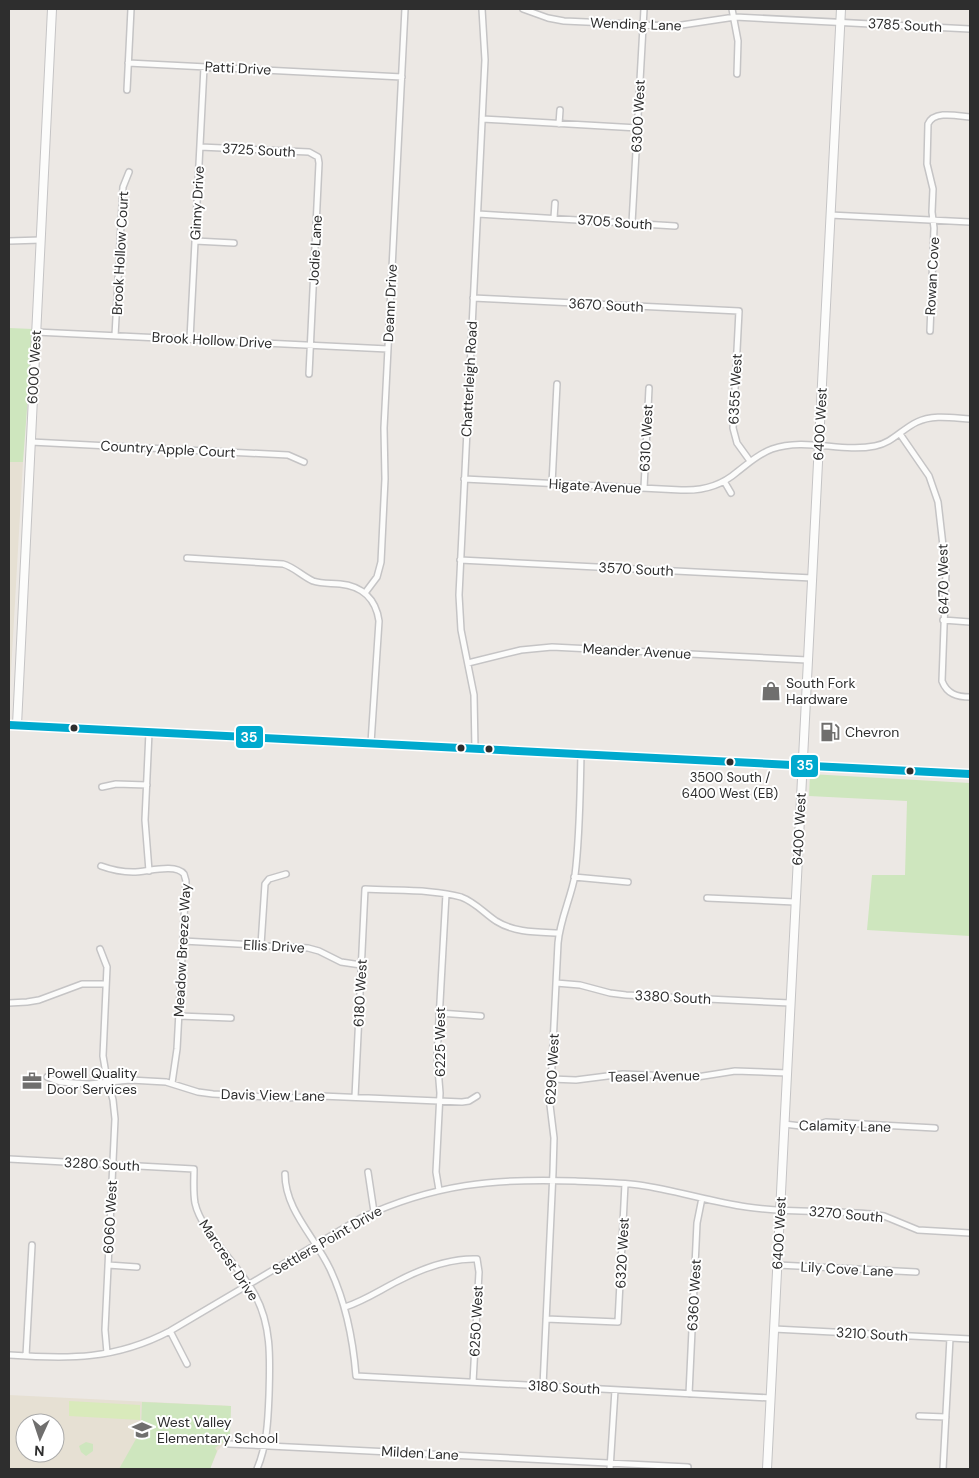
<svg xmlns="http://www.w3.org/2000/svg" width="979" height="1478" viewBox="0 0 979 1478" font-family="'DM Sans',sans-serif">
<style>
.education{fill:#e6e0d3;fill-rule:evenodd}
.green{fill:#cee6be}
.pitch{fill:#d9eabb}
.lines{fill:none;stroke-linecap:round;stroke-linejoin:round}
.street-casing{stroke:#c5c4c5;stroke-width:8}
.secondary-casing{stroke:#c5c4c5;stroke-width:10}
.primary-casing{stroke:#c6c5c4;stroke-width:10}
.street{stroke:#fcfcfb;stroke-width:5}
.secondary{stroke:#fcfcfb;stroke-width:8}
.primary{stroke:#e8e4d6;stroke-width:8}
.bus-1-casing{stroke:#fff;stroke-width:11}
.bus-1{stroke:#00a9ce;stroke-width:8}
.bus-dot{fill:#2e2e2e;stroke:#fff;stroke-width:2}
.labels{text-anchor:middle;stroke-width:4;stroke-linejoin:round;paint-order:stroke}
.bus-label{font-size:13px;fill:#2e2e2e;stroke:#fff}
.street-label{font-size:14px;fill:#2e2e2e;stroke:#fff}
.poi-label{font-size:14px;fill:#2e2e2e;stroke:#fff;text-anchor:start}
.line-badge{stroke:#fff;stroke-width:2}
.badge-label{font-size:14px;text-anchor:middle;font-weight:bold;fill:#fff}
</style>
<rect width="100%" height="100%" fill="#ece8e4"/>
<path class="education" d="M9,462H23L9,707Z
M9,1395L231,1406L229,1439L218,1450L210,1469H9ZM25,1423H55V1453H25Z"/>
<path class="green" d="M9,328L33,329L23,462H9Z
M810,774L970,783V936L867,930L872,875H905L907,801L809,796Z
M142,1402L231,1406L230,1437L215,1448L217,1451L210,1469H119L141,1430Z
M86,1442L93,1444V1451L86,1456L81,1452L79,1446Z"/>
<path class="pitch" d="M69,1401L140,1405V1420L69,1416Z"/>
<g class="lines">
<defs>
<path id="street" d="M523,9L548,18L564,21L675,26L735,17L970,29
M732,9L738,41L737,74
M128,63L402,77
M127,90L131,9
M482,119L638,128
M559,124L560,110
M200,147L309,152L318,157L319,163L309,374
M478,214L675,226
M830,215L970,222
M554,218L555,203
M632,223L644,9
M9,241L41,240
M195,241L234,243
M473,298L739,311L733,428L737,443L750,461
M930,331L934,228L932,212L933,189L927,164L928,124C934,110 958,116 970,117
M36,332L388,349
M115,336L123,187L129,172
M190,339L204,67
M900,434L929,476L938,502L946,572L942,681C947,694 957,697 970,697
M31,442L288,455L304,462
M464,479L681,490C702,491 721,486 737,472C749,463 758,454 772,449C806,437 841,453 875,446C892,443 902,429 917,422C933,414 953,418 970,419
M724,481L731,493
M552,484L557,384
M644,488L649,388
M187,558L283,564C294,567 302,576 313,581C322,584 331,583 340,584C362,586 376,599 379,621L371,743
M460,560L812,578
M365,593L377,577L381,562L385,479L384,428L405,9
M943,620L970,622
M468,663L521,650L552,647L807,660
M475,749L474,695L461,630L459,595L485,60L482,9
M102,787L116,784L147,785
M101,866C112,870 122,872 133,872C147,872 175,863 184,874L186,881L177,1049L172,1083
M149,871L145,820L149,732
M574,877L628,882
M707,898L795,902
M183,941L308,948L319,951L341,962L361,965
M261,945L265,884L269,879L286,874
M100,949L107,967L103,1056L106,1074L113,1100L115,1119L105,1330L107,1353
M556,983L580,985L610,993L626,995L790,1003
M9,1003L27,1002L39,1000L82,984H106
M439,1013L481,1016
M179,1016L231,1018
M47,1077L60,1082L89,1084L130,1080L166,1082L198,1092L213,1094L288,1098L321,1096L462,1102L469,1101L477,1096
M551,1079L576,1080L623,1074L697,1077L735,1071L787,1073
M355,1097L365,889C394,891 434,889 461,897C475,902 484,913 496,921C515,933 538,932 559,933
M784,1124L809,1127L826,1122L935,1128
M9,1159L194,1169C194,1180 193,1192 195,1203C201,1232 240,1266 255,1295C272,1326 270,1361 269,1395C268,1421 267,1445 257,1469
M368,1172L374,1212
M285,1174C285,1210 315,1237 330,1269C346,1303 353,1339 356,1376L771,1398
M439,1190L436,1172L440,1093L437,1056L446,894
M108,1265L137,1267
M778,1265L916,1272
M345,1307C364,1301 380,1290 398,1281C421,1269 451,1258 477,1259L479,1272L473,1382
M546,1319L618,1322L625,1184
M774,1329L970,1339
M170,1331L187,1364
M9,1355C69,1359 115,1360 170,1331L361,1218C434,1184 495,1178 575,1181C596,1182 618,1182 639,1185C675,1190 711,1202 747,1207C788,1213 830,1210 872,1214L884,1216L918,1230L970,1233
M26,1356L32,1245
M543,1386L553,1172L554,1138L550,1105L558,943C560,919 571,898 575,875C580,835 580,794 581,754
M689,1394L697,1223L702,1198
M919,1416L946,1417
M229,1444L688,1467
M610,1469L615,1390
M943,1469L950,1338"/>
<path id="secondary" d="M17,725L52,9
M767,1469L841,9"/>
<path id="primary" d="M9,725L970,774"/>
</defs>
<use href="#street" class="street-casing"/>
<use href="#secondary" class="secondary-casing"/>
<use href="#primary" class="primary-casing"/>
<use href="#street" class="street"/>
<use href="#secondary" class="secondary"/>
<use href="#primary" class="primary"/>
<defs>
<path id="bus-1" d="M9,725L970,774"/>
</defs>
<use href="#bus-1" class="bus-1-casing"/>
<use href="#bus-1" class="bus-1"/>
</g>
<defs>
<symbol id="shop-bare" viewBox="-9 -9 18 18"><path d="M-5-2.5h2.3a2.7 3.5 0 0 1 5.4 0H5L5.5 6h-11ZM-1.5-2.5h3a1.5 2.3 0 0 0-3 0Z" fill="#706f6e" stroke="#fff" stroke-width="2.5" paint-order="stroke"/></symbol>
<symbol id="fuel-bare" viewBox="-9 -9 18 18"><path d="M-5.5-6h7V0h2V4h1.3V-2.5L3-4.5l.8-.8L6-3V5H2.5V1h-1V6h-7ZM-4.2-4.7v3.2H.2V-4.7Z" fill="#706f6e" stroke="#fff" stroke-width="2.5" paint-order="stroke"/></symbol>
<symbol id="office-bare" viewBox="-9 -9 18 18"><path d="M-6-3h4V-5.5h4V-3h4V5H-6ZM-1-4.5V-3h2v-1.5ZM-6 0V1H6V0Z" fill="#706f6e" stroke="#fff" stroke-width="2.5" paint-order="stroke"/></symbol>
<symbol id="school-bare" viewBox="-9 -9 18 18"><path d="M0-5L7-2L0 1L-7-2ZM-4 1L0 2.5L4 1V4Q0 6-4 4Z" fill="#706f6e" stroke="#fff" stroke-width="2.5" paint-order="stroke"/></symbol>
</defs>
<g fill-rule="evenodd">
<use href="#shop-bare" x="757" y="677" width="28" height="28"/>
<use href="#fuel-bare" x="816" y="718" width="28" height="28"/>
<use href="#office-bare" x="18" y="1067" width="28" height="28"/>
<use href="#school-bare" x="128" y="1416" width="28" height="28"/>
</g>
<g class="bus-dot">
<circle cx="74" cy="728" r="4.5"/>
<circle cx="461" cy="748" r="4.5"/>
<circle cx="489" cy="749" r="4.5"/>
<circle cx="730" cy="762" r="4.5"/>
<circle cx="910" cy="771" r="4.5"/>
</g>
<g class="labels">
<g class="bus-label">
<text x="730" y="782">3500 South /<tspan x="730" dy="16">6400 West (EB)</tspan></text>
</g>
<g class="street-label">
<text transform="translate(636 24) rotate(2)" y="5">Wending Lane</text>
<text transform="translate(905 25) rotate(3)" y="5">3785 South</text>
<text transform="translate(238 68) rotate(3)" y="5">Patti Drive</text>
<text transform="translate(638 116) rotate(-87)" y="5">6300 West</text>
<text transform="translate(259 150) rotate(3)" y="5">3725 South</text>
<text transform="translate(197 203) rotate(-87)" y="5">Ginny Drive</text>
<text transform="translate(615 222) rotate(4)" y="5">3705 South</text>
<text transform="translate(315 250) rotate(-87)" y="5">Jodie Lane</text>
<text transform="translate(120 253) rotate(-87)" y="5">Brook Hollow Court</text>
<text transform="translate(932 276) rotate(-87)" y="5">Rowan Cove</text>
<text transform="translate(390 303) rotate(-87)" y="5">Deann Drive</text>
<text transform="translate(606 305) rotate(3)" y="5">3670 South</text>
<text transform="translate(212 340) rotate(3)" y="5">Brook Hollow Drive</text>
<text transform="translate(34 367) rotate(-87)" y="5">6000 West</text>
<text transform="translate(469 379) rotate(-87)" y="5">Chatterleigh Road</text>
<text transform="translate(735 389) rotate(-87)" y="5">6355 West</text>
<text transform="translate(820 424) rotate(-87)" y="5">6400 West</text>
<text transform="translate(646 438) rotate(-87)" y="5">6310 West</text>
<text transform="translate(168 449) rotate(3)" y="5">Country Apple Court</text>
<text transform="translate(595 486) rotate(3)" y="5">Higate Avenue</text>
<text transform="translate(636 569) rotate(3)" y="5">3570 South</text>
<text transform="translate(943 579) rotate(-91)" y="5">6470 West</text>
<text transform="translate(637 651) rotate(3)" y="5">Meander Avenue</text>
<text transform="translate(799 829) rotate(-87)" y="5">6400 West</text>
<text transform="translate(274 946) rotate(3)" y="5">Ellis Drive</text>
<text transform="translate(182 950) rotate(-87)" y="5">Meadow Breeze Way</text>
<text transform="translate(360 993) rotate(-87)" y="5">6180 West</text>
<text transform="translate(673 997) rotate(3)" y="5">3380 South</text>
<text transform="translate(440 1042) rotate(-90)" y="5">6225 West</text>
<text transform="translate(552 1069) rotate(-87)" y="5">6290 West</text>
<text transform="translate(654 1076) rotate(-1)" y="5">Teasel Avenue</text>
<text transform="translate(273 1095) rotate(1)" y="5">Davis View Lane</text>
<text transform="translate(845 1126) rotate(1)" y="5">Calamity Lane</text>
<text transform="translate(102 1164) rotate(3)" y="5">3280 South</text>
<text transform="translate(846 1214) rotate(5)" y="5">3270 South</text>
<text transform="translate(110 1217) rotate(-87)" y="5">6060 West</text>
<text transform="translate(779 1233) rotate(-87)" y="5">6400 West</text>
<text transform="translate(327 1240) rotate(-30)" y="5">Settlers Point Drive</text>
<text transform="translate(622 1253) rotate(-87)" y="5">6320 West</text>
<text transform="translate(229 1260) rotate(56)" y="5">Marcrest Drive</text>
<text transform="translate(847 1269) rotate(3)" y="5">Lily Cove Lane</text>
<text transform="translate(694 1295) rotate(-87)" y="5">6360 West</text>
<text transform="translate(476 1321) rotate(-87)" y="5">6250 West</text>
<text transform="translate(872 1334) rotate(3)" y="5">3210 South</text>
<text transform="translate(564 1387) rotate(3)" y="5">3180 South</text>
<text transform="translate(420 1453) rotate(3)" y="5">Milden Lane</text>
</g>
<g class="poi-label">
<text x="786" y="688">South Fork<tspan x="786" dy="16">Hardware</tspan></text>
<text x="845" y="737">Chevron</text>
<text x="47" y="1078">Powell Quality<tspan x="47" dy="16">Door Services</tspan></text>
<text x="157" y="1427">West Valley<tspan x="157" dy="16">Elementary School</tspan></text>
</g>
</g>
<g class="line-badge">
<rect x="235" y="725" width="29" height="24" rx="5" fill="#00a9ce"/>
<rect x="790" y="754" width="29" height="24" rx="5" fill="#00a9ce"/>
</g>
<g class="badge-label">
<text x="249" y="742">35</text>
<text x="805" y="770">35</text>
</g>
<rect width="979" height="1478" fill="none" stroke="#2e2e2e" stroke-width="20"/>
<g transform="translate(40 1438) rotate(183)"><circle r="24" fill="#ffffff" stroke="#ababab"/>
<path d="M0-4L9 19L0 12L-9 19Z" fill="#706f6e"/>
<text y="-8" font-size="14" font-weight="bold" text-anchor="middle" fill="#2e2e2e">N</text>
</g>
</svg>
